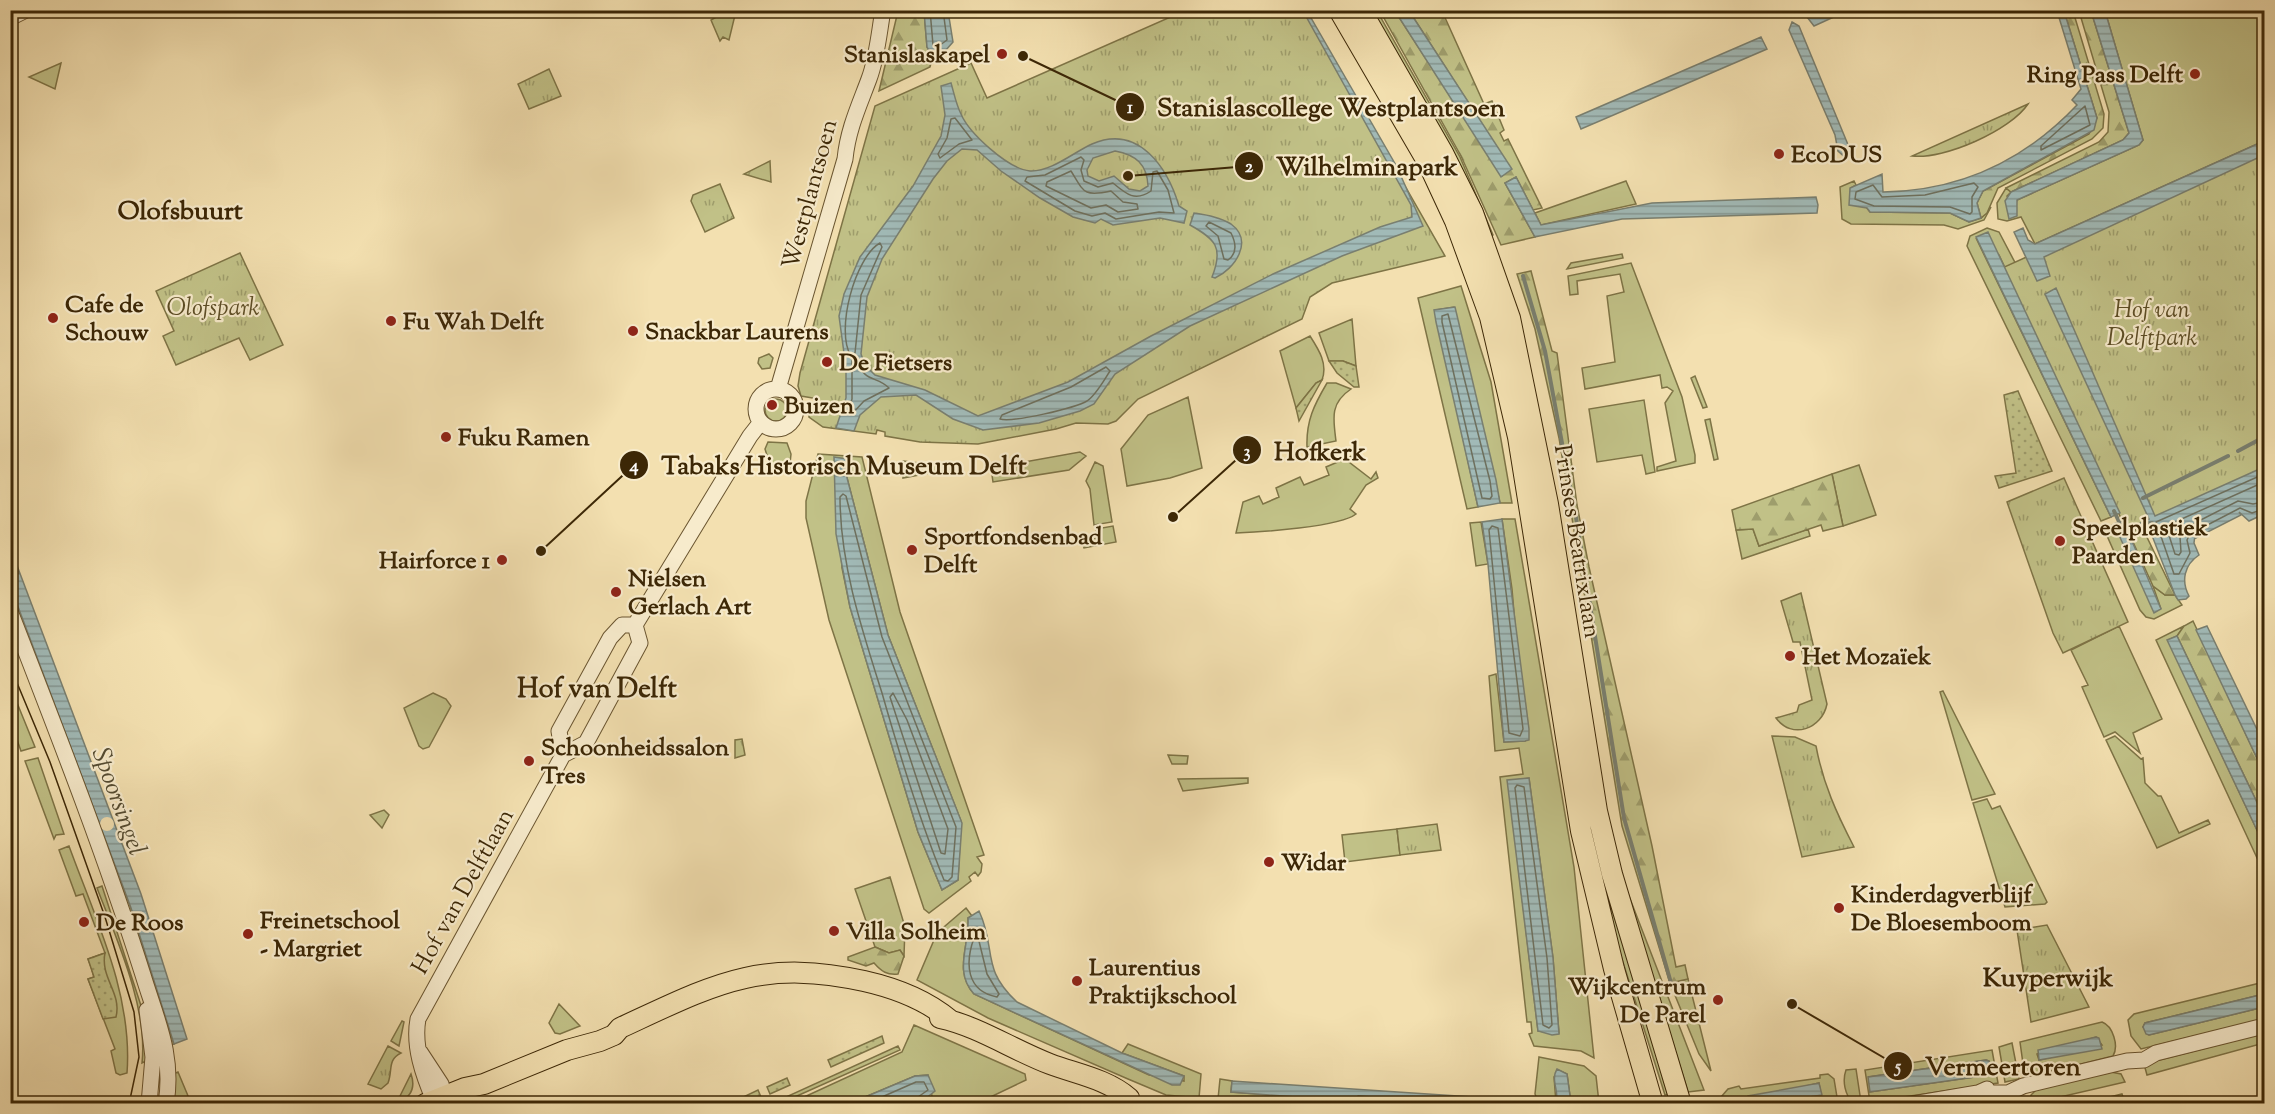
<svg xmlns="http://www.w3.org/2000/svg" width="2275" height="1114" viewBox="0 0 2275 1114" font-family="'Sorts Mill Goudy',serif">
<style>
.grass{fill:#c1c187;stroke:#7e7446;stroke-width:1.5;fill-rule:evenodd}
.forest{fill:url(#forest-firs);stroke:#7e7446;stroke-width:1.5}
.park{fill:url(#park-tufts);stroke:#7e7446;stroke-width:1.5}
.garden{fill:url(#garden-dots);stroke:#7e7446;stroke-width:1.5}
.water{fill:url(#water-rules);stroke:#797f70;stroke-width:1.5;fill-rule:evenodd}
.pier{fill:#f3e0b0}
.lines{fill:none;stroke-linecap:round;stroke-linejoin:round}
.shore{stroke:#6e705e;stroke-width:1.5}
.stream{stroke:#797f70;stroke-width:4}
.minor-casing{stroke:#6a5530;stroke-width:17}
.major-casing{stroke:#3c2706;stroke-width:22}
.minor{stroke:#f7ebcc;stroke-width:15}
.major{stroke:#f3e0b0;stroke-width:20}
.tram{stroke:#3c2706;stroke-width:1.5}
.poi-dot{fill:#8f2418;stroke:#f7ebcc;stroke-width:2}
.labels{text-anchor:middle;stroke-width:4.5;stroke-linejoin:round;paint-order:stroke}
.poi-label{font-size:24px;font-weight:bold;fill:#3c2706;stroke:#f7ebcc;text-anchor:start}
.street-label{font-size:24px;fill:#3c2706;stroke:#f7ebcc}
.park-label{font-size:24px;font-style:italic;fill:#5d4e26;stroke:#f7ebcc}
.neighbourhood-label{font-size:26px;font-weight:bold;fill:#3c2706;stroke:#f7ebcc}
.water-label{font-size:26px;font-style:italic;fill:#554c32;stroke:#f7ebcc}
.quarter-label{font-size:27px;font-weight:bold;fill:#3c2706;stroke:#f7ebcc}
.leader{fill:none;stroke:#3c2706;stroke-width:2}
.callout-dot{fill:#3c2706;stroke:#f7ebcc;stroke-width:2}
.mark-label{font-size:18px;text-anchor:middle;font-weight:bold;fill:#fff}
.callout-label{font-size:26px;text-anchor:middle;font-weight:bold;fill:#3c2706;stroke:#f7ebcc;stroke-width:4.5;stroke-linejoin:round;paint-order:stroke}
</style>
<defs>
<pattern id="forest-firs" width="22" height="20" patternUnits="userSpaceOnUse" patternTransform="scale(1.5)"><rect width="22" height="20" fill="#c1c187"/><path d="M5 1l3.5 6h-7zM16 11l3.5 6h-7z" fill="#9e9d6c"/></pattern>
<pattern id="park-tufts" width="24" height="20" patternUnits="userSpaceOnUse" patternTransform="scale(1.5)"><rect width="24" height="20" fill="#c1c187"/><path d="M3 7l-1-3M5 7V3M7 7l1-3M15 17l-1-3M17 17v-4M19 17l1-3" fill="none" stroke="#9e9d6c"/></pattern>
<pattern id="garden-dots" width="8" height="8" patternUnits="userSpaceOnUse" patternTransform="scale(1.5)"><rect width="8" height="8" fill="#c1c187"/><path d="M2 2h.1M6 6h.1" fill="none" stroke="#9e9d6c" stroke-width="1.8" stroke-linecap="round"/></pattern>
<pattern id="water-rules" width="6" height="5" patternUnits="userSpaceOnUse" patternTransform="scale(1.5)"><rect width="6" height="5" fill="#a1bab7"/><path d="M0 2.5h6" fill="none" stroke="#849793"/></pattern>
</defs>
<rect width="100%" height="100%" fill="#f3e0b0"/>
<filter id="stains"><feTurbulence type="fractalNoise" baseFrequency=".00333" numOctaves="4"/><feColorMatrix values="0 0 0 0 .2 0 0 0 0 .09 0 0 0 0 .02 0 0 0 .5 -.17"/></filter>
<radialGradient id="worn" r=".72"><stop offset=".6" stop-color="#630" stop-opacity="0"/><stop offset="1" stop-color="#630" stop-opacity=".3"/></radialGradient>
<path class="grass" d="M717,11H736L729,40L723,37L720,41L711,20L718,16Z
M1369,11H1377L1460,157L1493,235L1491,236Z
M2105,11H2264V141L2035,244L2021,217L2007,221L1998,219L1997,203L2006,188L2011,192L2007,196L2015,207L2017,200L2139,145L2143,140Z
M1626,181L1636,204L1541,225L1535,213Z
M1854,181L1856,185L1851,188L1870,212L1950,213L1969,222L1981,218L1991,207L1984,220L1958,229L1944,225L1851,224L1842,219L1840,187Z
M1987,228L1999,232L2020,272L2045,353L1999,255L1976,238L2111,517L2101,521L1967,246L1970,236Z
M1622,254L1623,258L1567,269L1571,263Z
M1631,263L1682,397L1695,455V463L1657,471V467L1676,461L1665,403L1673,391L1667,387L1662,388L1660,375L1585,389L1582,368L1615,362L1607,296L1624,292L1620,274L1577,281L1578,294L1570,295L1568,276Z
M1461,286L1491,382L1512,503H1500L1454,307L1435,310L1478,507L1467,509L1418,298Z
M1352,319L1356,366L1343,361H1329L1319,333Z
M1310,336C1319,350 1328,364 1322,380L1316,383L1296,408L1280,351Z
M769,354L773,358L770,368L762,369L758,363L759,358Z
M1695,376L1707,407L1703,408L1691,378Z
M1327,383H1336L1351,389C1330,403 1333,418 1336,441L1307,447C1306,421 1314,405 1327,383Z
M1188,397L1202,468L1170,478L1127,486L1121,449L1148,415Z
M765 410a11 11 0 1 1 22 0a11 11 0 1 1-22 0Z
M1644,400L1655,472L1646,474L1642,455L1597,462L1589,409Z
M1710,419L1718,459L1714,460L1705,420Z
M768,442L787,443L791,454L789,473L772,471L765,449Z
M1080,452L1086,456L1069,470L993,482L991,468Z
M818,454L862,457L900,612L984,855L977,857L982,864L981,872L978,876L975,872L969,877L971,881L929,913L924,909L829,620L806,518V501ZM835,458L847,459L846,474L888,635L961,821L958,880L942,890L918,832L850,607L842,568Z
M1354,455L1349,462L1371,479L1376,472L1378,478L1366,485L1350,509L1356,514C1340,527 1260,532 1236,533L1243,502L1259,496L1263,504L1279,497L1276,488L1300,477L1304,485L1329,475L1326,467Z
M903,461L951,467V469L903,478Z
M1095,462L1103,466L1112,522L1094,525L1090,489L1086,481Z
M1859,465L1876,515L1843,526L1832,474Z
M1502,519H1515L1574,867L1594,1058L1581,1051L1534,1046L1529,1034L1532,1033L1531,1022H1527L1500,777L1523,774L1519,748L1495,751L1489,676L1496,674L1504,742L1525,741L1512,589ZM1529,778L1553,958L1559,1033L1538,1031L1508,781Z
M1481,522L1488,564L1476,566L1470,523Z
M2114,524L2161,609L2153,586L2165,595H2175L2182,605L2154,619L2146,617L2140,610L2104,529Z
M1113,526L1116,542L1084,548L1082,541L1098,538L1096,529Z
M1753,529L1759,546L1808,529L1810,536L1742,559L1736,530Z
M2119,626L2162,719L2133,733L2140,753L2115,732L2104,737L2082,687L2088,685L2071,650Z
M2184,626L2177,636L2168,640L2264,845V873L2156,640Z
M1568,668L1673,1093L1665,1095L1597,880Z
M11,688L35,747L21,751L16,737L12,738L11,734Z
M1943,691L1995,794L1972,800L1940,692Z
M433,693L446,699L451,706L429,747L423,749L419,746L404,708Z
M2115,736L2141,759L2143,758L2145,783L2158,796H2161L2179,833L2208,820L2210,824L2157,848L2106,740Z
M1168,755L1188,756L1187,764H1172Z
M38,758L64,834L56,835L54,839L25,761Z
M1248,778V783L1183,791L1178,779Z
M1987,799L1992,809L2000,806L2047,902L2045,904L2005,907L1973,803Z
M1397,829L1400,855L1345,862L1342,835Z
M102,831L131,908L174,1044L170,1045L99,833Z
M69,846C95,918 133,994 127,1073L120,1075L116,1073L111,1051L115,1049L88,979L94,977L92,970L109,1015L88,959L105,953L83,894L76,896L59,850Z
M890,877L905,927L904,956L900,950L889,953L875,947L855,889Z
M1622,878L1704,1090L1688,1092Z
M102,886L146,1021V1061L142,1063C148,1008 117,940 97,888Z
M966,908L972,916L968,918C970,945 953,970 974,994L1149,1075L1184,1081V1076L1122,1053L1128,1044L1201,1074L1199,1098L1166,1095L1128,1079L988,1018L917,980L937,933Z
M1688,979L1711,1071L1699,1054L1670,983Z
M2264,982V994L2145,1023L2143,1027L2149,1035L2264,1007V1019L2141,1049L2131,1036L2128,1020L2134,1014Z
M559,1004L580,1026L560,1034L555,1033L549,1023Z
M402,1021L404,1022L399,1046L391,1041Z
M2102,1022C2113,1026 2119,1046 2113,1056L2025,1078L2020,1042ZM2096,1037L2102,1045L2039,1060L2037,1054Z
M914,1025L1025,1074L1026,1080L978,1103H920L932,1096L928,1075L915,1076L851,1103L789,1104L902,1052Z
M2264,1033V1043L2147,1075L2144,1064Z
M2012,1043L2019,1079L2005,1082L1999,1047Z
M898,1046L900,1050L788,1100L786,1097Z
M1992,1050L1998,1083L1870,1102L1865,1070ZM1986,1060L1989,1061L1991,1073L1988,1075L1870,1092L1869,1077Z
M1539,1057L1584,1066L1596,1076L1599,1103H1571L1567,1074L1558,1070L1554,1077L1556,1103L1538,1102L1535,1094Z
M1856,1069L1861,1102L1853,1103C1845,1095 1842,1081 1846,1070Z
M178,1072L191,1103L171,1104L173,1074Z
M2111,1072L2121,1074L2125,1082L2030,1104L2031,1095L2036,1090Z
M411,1074C416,1088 411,1097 398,1103L397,1102Z
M1828,1074L1834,1079L1837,1097L1833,1103H1769L1821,1095L1819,1083L1747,1100L1748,1103H1722L1721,1097L1728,1089L1739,1086L1741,1089L1820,1078V1075Z
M1220,1079L1232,1081L1231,1092L1387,1103L1235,1104L1218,1099Z"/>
<path class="forest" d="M898,11H924L927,47L933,56L930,67L879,91Z
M1380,11H1395L1502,176L1511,169L1413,17L1425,11H1442L1484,104L1492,101L1504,130L1500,133L1504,141L1508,139L1542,208L1533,210L1516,177L1505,183L1535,237L1501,245L1461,156Z
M2064,11H2073L2104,114L2103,128L2092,139L1998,188L1987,213L1981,218L1977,203L1983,191L2089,134L2097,118Z
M2079,11H2091L2129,133L2123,140L2011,192L2006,188L2099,142L2108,132L2109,112Z
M1531,271L1552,351L1557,353L1577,505L1589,567L1652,846L1676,967L1685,965L1688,979L1670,983L1622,826L1559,438L1535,329L1517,274Z
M1832,474L1843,526L1823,531L1821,525L1759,546L1753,529L1736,530L1732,510Z
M2123,520L2140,523L2175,595H2165L2153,586Z
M2193,621L2264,773V817L2177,636L2184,626Z
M875,947L889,953L900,950L904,956L898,974C887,975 882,972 874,963L866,966L848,960V957Z"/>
<path class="park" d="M1184,11H1305L1445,256L1332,283L1310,297L1302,319L1138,399L1116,421L1108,424L1076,423L1056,429L978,444L920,442L885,436V432L877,430L876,434L823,427L809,417V414L817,415L819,399L801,396L798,386L800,373L875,106L971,63L987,98Z
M61,63L55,89L29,77Z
M549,69L561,96L529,109L518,84Z
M2028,104C2011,130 1944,160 1912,156Z
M2264,150V471L2128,533L2002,268Z
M770,161L771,182L744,174Z
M720,184L734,218L705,232L691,201L693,195Z
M240,253L283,345L250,360L239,338L176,365L163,336L174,331L156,291Z
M2064,478L2128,622L2063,653L2053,633L2007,502Z
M1801,593L1827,704C1822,729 1792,740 1776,718L1797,712L1799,705L1812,700L1800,642H1793L1781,601Z
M1772,736L1795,737L1816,746C1823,784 1837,814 1854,847L1802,857Z
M742,739L745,755L735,758V740Z
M384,810L389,815L382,828L370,815Z
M1437,824L1441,850L1400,855L1397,829Z
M2047,925L2089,1007L2031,1022L2017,930Z
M388,1046L401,1053C387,1060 393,1070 388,1083L381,1089L368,1084Z
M2122,1094L2125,1103H2086Z"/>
<path class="garden" d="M1329,361H1343L1356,366L1359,387H1354L1337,373Z
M1322,380L1299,421L1296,408L1316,383Z
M2018,391L2052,471L1999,488L1995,476L2016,473L2004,395Z
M105,953C100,978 122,993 116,1017L103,1019L88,979L94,977L88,959Z
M882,1036L884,1043L831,1067L828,1060Z
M787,1078L790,1085L770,1094L767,1087Z
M758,1090L761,1097L741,1103L739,1099Z"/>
<path class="water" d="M1821,10H1847V11L1814,26L1807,17Z
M924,11H948L953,42L945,51L932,56L927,47Z
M1303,11H1307L1397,167L1423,226L1342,256L1190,326L1115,374L1094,404L1080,411L1039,423L983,430L953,419L916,395L881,397L860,415L854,431L836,428L846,398V368L839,316L844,294L860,257L913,186L941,136L945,115L941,86L951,83C954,93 956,104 961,114C969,133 1008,169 1030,171C1051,172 1074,152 1092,144C1139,123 1168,169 1179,206L1187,211L1184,223L1160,218L1113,225L1101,219L1095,223L1073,217L1040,198L1001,171L977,150L962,149L947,161L933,179L882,259L867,297L861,354L865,365L875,375L925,390L978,416L1068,382L1151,336L1273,274L1380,227L1412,217L1411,205ZM1115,151C1136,155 1147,164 1148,186L1140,191L1129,189L1114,176L1099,181L1088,176L1087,170L1093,158Z
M1395,11H1425L1413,17L1512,169L1501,177Z
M2057,11H2064L2097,118L2094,130L1983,191L1977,203L1981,218L1969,222L1950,213L1870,212L1867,208L1849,205L1850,188L1882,174L1883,192C1960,191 2024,161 2077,105L2072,100L2081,89Z
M2091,11H2105L2143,140L2139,145L2017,200V216L2009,219L2005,201L2011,192L2123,140L2129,133Z
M1792,22L1799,26L1851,152L1847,159L1838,151L1835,135L1789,30Z
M1761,37L1767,49L1581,129L1576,117Z
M2264,141V155L2044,257L2050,276L2037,281L2014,232L2023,228L2028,240L2035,244Z
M1516,177L1541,225L1652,203L1816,197L1818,205L1817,213L1622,219L1535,237L1505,183Z
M1194,213C1206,215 1220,217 1231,224C1254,241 1235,269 1215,278L1212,277C1224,247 1215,239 1190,225Z
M1988,232L2120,513L2111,517L1976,237Z
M2056,288L2155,516L2264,467V514L2249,521L2239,512L2241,515L2196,538L2195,535L2194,543L2199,555C2184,565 2181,581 2189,596L2186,599L2178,600L2175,595L2146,520L2149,519L2045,294Z
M1455,307L1496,480L1500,503L1478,507L1436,322L1434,310Z
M834,457L847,459L846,474L888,635L962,823L958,880L942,890L918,832L850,607L836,534Z
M1502,519L1529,729V740L1525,741L1504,742L1488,564L1482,522Z
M2123,520L2161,609L2154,613L2114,524Z
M10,547L141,894L187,1039L174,1044L131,908L11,588V572L12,576L19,573L15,565L11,567Z
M2207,626L2264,744V773L2196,630Z
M2177,636L2264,817V845L2167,640Z
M1529,778L1553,958L1559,1034L1552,1035L1538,1031L1507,780Z
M979,911C997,949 980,968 1017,1002L1122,1053L1184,1076L1180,1085H1172L974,994C953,971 970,945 968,918Z
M2264,994V1007L2149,1035L2146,1034L2143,1027L2145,1023Z
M2096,1037L2099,1038L2102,1049L2039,1060L2038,1050Z
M1986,1060L1989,1061L1992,1068L1989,1075L1870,1092L1868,1077Z
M1557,1069L1567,1074L1571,1103H1556C1560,1093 1550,1080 1557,1069Z
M928,1075L935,1091L920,1103H851L915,1076Z
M1232,1081L1518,1100L1543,1103L1387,1104L1231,1092Z
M1819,1083L1822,1095L1769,1103H1748V1096Z"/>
<path class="pier" d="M100 824a7 7 0 1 1 14 0a7 7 0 1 1-14 0Z"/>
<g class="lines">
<path class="shore" d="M930,10L933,45L936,48L947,40L943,10
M2085,106L2090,125L2041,150V146Z
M955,118L972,140L959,144L940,158L938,154L947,138L951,119Z
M1081,157L1084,160L1081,170L1084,181L1098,187L1113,183C1126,194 1135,202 1151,191L1153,172L1157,171L1168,190L1174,213L1159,212L1116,219L1105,213L1092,216L1075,211L1025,181L1027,177L1045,175Z
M1071,171C1084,192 1083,197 1111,191L1123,202L1137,204L1138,209L1118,212L1106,205L1091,208L1046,186L1047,182Z
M1974,183L1978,187L1972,197V212L1970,214L1950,207L1874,206L1855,199L1856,192L1873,185L1882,197L1925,195Z
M1209,222L1231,233C1236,243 1238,253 1228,260L1224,259L1218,236L1206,226Z
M880,243L882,247L861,295L855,353L851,356C835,331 855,257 880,243Z
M1448,314L1490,481L1492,496L1490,499L1482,498L1442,322V316Z
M852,359H856C865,384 876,375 889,388L864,401L851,415L848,412L852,399Z
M1106,367L1110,371C1104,380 1096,395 1087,401C1075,408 1012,423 1000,419L1002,415L1071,387Z
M2264,474L2156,522L2174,574H2179L2190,553L2187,540L2190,534L2240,508L2252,513L2264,509
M2264,482L2166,526L2175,554L2179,555L2181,552L2180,537L2187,527L2238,501L2253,504L2264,502
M843,494L846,496L882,637L956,827L952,877L948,881L944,880C919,819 900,756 882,693C862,630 840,564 840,497Z
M1492,526L1498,528L1523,729L1520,736L1509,733L1489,530Z
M893,693L907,720L948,829L945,854L941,853L890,697Z
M1517,785L1524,787L1547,958L1552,1025L1549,1028L1543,1025L1515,788Z
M978,937L987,974L999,994L997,997C966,991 965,963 974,938Z
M866,1104L916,1082H924L928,1090L918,1097L917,1104
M1356,1104L1358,1096L1469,1104"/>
<path class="stream" d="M1523,276L1545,351L1572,497
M2238,451L2264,437
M2143,498L2228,456
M1575,511L1624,818L1671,983
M2114,511L2121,526
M2141,524L2152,523"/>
<defs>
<path id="minor" d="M10,18L26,10
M778,389L845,159C848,129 859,106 869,79C877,58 879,33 883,10
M756 409a20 20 0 1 1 40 0a20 20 0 1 1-40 0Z
M10,611C57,732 104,852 143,975C157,1021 174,1055 166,1104
M635,625L750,436L761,422
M563,755L559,731L610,638L622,625H635
M147,1010L153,1057L149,1104
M420,1052L441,1084L447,1104
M1978,1093H2008L2023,1086L2127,1061L2144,1060L2156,1053L2264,1026
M443,1103L434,1100C423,1075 413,1046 418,1019L563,755L586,743L640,643L635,625
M1913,1104L1978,1093L1987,1089"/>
<path id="major" d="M1339,10L1428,163L1455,221L1490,317L1518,437L1581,831L1614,969L1653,1104
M1361,10L1443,153L1473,213L1510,318L1548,504L1597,811L1612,874L1681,1104
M940,1018C978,1026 1013,1050 1050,1064C1077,1074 1107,1079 1129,1098
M425,1104L465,1088L484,1084L567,1050L600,1041L614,1035L620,1028C713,985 759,958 864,981C895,988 925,999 950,1020"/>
</defs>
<use href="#minor" class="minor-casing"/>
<use href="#major" class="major-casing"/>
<use href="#minor" class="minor"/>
<use href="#major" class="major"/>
<path class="tram" d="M10,666L50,762L105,917L134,1012L139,1057L129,1104"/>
</g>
<g class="poi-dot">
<circle cx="1002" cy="54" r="6"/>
<circle cx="2195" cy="74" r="6"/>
<circle cx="1779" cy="154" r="6"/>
<circle cx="53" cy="318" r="6"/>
<circle cx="391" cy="321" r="6"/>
<circle cx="633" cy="331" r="6"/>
<circle cx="827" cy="362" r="6"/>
<circle cx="772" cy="405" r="6"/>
<circle cx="446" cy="437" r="6"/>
<circle cx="2060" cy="541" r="6"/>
<circle cx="912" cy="550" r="6"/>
<circle cx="502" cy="560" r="6"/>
<circle cx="616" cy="592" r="6"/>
<circle cx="1790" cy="656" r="6"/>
<circle cx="529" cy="761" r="6"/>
<circle cx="1269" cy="862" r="6"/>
<circle cx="1839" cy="908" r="6"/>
<circle cx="84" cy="922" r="6"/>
<circle cx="834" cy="931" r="6"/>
<circle cx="248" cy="934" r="6"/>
<circle cx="1077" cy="981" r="6"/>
<circle cx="1718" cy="1000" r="6"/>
</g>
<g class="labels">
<g class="poi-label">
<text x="990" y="62" text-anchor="end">Stanislaskapel</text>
<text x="2183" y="82" text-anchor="end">Ring Pass Delft</text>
<text x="1791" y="162">EcoDUS</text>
<text x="65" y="312">Cafe de<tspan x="65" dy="28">Schouw</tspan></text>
<text x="403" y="329">Fu Wah Delft</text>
<text x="645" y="339">Snackbar Laurens</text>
<text x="839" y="370">De Fietsers</text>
<text x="784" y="413">Buizen</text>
<text x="458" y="445">Fuku Ramen</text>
<text x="2072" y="535">Speelplastiek<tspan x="2072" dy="28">Paarden</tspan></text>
<text x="924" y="544">Sportfondsenbad<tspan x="924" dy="28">Delft</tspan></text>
<text x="490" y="568" text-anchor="end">Hairforce 1</text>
<text x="628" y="586">Nielsen<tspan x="628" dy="28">Gerlach Art</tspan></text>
<text x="1802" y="664">Het Mozaïek</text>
<text x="541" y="755">Schoonheidssalon<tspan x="541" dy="28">Tres</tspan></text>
<text x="1281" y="870">Widar</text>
<text x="1851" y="902">Kinderdagverblijf<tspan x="1851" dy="28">De Bloesemboom</tspan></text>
<text x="260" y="928">Freinetschool<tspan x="260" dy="28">- Margriet</tspan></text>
<text x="96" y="930">De Roos</text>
<text x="846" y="939">Villa Solheim</text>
<text x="1089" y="975">Laurentius<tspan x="1089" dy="28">Praktijkschool</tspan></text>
<text x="1706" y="994" text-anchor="end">Wijkcentrum<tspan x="1706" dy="28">De Parel</tspan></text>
</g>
<g class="street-label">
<text transform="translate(809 194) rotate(-75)" y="8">Westplantsoen</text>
<text transform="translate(1578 541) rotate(81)" y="8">Prinses Beatrixlaan</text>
<text transform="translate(462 891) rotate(-61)" y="8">Hof van Delftlaan</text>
</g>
<g class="park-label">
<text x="213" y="315">Olofspark</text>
<text x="2152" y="317">Hof van<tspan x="2152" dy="28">Delftpark</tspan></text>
</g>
<g class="neighbourhood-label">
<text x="180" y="219">Olofsbuurt</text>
<text x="2048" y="986">Kuyperwijk</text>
</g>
<g class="water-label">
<text transform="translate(120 801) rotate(70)" y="9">Spoorsingel</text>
</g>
<g class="quarter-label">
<text x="597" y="697">Hof van Delft</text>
</g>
</g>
<path class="leader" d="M1023 56L1130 107M1128 176L1249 166M1173 517L1247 450M541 551L634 465M1792 1004L1898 1066"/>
<g class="callout-dot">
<circle cx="1023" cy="56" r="6"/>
<circle cx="1128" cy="176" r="6"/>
<circle cx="1173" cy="517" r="6"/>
<circle cx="541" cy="551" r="6"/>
<circle cx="1792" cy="1004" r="6"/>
<circle cx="1130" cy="107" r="15"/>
<circle cx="1249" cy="166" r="15"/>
<circle cx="1247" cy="450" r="15"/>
<circle cx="634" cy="465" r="15"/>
<circle cx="1898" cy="1066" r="15"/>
</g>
<g class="mark-label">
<text x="1130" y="113">1</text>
<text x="1249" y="172">2</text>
<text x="1247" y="457">3</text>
<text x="634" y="471">4</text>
<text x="1898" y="1072">5</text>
</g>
<g class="callout-label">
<text x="1331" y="116">Stanislascollege Westplantsoen</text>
<text x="1367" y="175">Wilhelminapark</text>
<text x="1320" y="460">Hofkerk</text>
<text x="844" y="474">Tabaks Historisch Museum Delft</text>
<text x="2003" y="1075">Vermeertoren</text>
</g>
<rect width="2275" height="1114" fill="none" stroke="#f3e0b0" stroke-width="36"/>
<rect x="12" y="12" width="2251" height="1090" fill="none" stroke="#3c2706" stroke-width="3"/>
<rect x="18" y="18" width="2239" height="1078" fill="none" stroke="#3c2706" stroke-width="1.5"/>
<rect width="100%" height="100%" filter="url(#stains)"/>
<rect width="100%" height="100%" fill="url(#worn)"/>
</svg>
